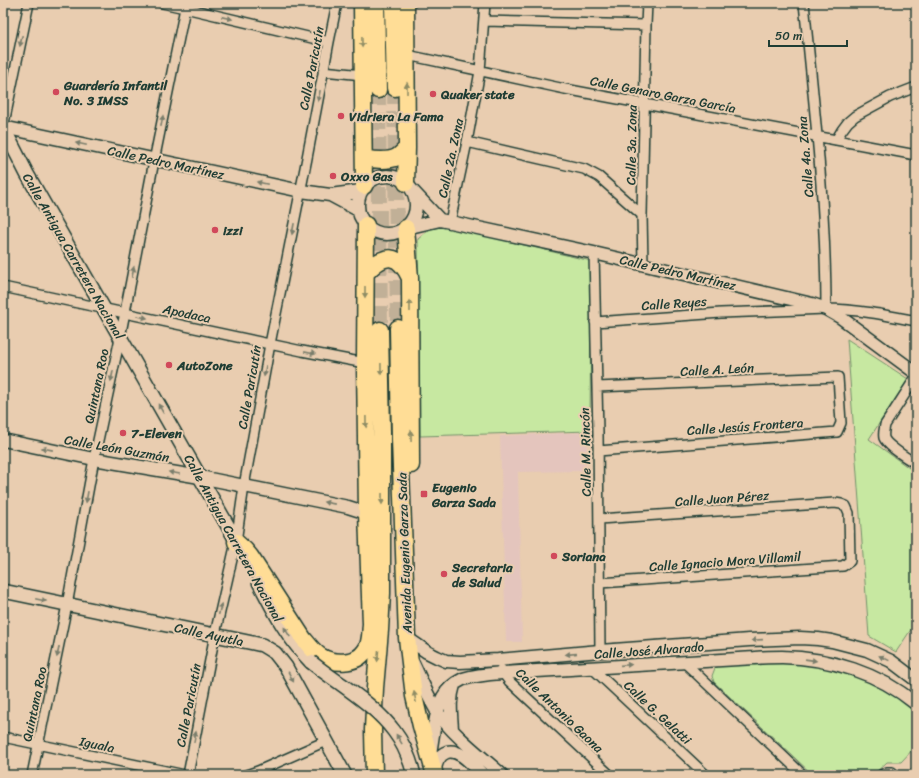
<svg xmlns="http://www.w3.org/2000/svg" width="919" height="778" viewBox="0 0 919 778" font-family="Sriracha,sans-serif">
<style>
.built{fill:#e4c5bd}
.green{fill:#c7e8a1;stroke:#73926a}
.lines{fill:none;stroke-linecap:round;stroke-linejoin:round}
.trunk-tunnel{stroke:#c1b097;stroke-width:16;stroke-dasharray:16 8;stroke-linecap:butt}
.minor-casing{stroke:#1f3d34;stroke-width:12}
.tertiary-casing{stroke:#1f3d34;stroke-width:15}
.secondary-casing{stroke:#1f3d34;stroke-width:16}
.trunk-casing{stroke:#1f3d34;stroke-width:19}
.minor{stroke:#e9cdb0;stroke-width:9}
.tertiary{stroke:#e9cdb0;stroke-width:12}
.secondary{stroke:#e9cdb0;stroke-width:13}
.trunk{stroke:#ffdd96;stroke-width:16}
.secondary-bridge-casing{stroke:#1f3d34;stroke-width:16;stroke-linecap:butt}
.secondary-bridge{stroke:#e9cdb0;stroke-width:13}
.oneway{fill:#7a7e6c}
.oneway2{fill:#8f8d65}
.poi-dot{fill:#d1495b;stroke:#e9cdb0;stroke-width:1.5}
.labels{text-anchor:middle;stroke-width:4;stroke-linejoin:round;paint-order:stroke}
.street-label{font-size:13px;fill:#1f3d34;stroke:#e9cdb0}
.poi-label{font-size:13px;font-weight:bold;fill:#1f3d34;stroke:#e9cdb0;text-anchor:start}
</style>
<rect width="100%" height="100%" fill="#e9cdb0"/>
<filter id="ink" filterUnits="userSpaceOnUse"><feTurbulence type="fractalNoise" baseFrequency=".025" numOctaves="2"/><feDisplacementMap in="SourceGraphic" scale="8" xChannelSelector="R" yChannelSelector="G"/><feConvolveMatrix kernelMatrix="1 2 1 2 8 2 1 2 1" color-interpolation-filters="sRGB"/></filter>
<g filter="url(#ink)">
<path class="built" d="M588,432L586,471L518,472L522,642H506L500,436Z"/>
<path class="green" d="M436,224L591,261L590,431L420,436L418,239Z
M847,339L908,379L869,439L916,473V622L896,652L869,636Z
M781,662L808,665L835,670L862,679L890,692L916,711V746L901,762H887L873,775H813L714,682L712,676L715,668L725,664Z"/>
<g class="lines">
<path class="trunk-tunnel" d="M395,88L398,328
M378,90L380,330"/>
<defs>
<path id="minor" d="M162,3L185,8L329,42
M804,3C814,104 826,206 826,309
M484,21L646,25
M407,55L565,89L916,155
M323,71L363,75
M3,128L29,3
M836,140L842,130L848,122L855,116L890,97L916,87
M467,142L584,169L599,177L642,215
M450,222L467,142L480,71L485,3
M594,253L598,433L600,651
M643,264L642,215L646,25L647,3
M3,287L302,351L365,363
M595,322L721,313L826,309C856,309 886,315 916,321
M916,377L885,425C884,430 883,434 884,438C887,446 909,459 916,464
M597,387L838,377L841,423L837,432L598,451
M599,519L835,503L841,504L846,506L849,513L850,561L843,566L600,583
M684,662L803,775
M592,668L706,775
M501,669L503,673L509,681L610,775
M3,737L185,775
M32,775L67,605L94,459L120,338L153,166L186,3
M188,775L215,634L236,542L244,486L270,344L307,158L329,42L337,3
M246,775L258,771L326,741
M881,775L887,772H892L895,775"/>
<path id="tertiary" d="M3,127L301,191L330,195L361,191
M358 205a29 29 0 1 1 58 0a29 29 0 1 1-58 0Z
M412,190L440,220
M330,195L358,210
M406,228L440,220L450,222L594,253L812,304L826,309L840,317L916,373
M3,440L94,459L200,477L348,507L367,513
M407,638L427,652L437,657L446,661L460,662L498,660L600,651L749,640L800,638L818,639L832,641L867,650L891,661L916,680
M413,663C421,680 428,697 438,713C454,736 481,756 502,775
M452,729C451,712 449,701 454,685
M430,754C433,737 435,712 443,697C447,689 455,683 463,679C476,675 490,674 503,673L755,658C764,657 773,657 782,657C830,658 879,673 916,704
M434,772C436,764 438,755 447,752C460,748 474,767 483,775"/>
<path id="secondary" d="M3,127L27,174L241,549
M259,582C274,611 288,639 311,662
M3,591L253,643L262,645L275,653L286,667L345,775"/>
<path id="trunk" d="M362,3L364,186
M376,3L378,90
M393,3L395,88
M364,158C374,160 387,162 397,157C400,155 404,151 407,148
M406,183L407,148L406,3
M406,228L410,278L411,465
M366,273C384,253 398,252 410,278
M398,328L400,439L407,638L414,696L421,726L435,775
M236,542L245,550L250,556L303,638C308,644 313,651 320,656C332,664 356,665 365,651C371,644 370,633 371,624L367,513L365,363L366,225
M374,775L373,730L375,688L380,630L382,593V432L380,330"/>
</defs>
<use href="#minor" class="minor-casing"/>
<use href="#tertiary" class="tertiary-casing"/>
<use href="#secondary" class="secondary-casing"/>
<use href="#trunk" class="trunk-casing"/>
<use href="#minor" class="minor"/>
<use href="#tertiary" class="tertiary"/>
<use href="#secondary" class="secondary"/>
<use href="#trunk" class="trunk"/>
<defs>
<path id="secondary-bridge" d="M311,662C321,670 331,677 341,684C360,698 379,711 394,731C404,744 410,759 414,775"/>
</defs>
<use href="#secondary-bridge" class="secondary-bridge-casing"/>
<use href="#secondary-bridge" class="secondary-bridge"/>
</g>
<defs><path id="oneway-solid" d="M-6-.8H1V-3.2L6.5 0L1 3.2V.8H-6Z"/></defs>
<g class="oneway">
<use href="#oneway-solid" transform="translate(227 18) rotate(13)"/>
<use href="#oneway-solid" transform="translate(21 41) rotate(102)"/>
<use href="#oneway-solid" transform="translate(319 96) rotate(101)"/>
<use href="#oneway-solid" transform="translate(162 121) rotate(-79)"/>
<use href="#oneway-solid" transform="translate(81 144) rotate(-168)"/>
<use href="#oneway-solid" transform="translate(262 183) rotate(-168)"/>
<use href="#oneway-solid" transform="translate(293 229) rotate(101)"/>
<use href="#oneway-solid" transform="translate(133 272) rotate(-79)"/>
<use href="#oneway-solid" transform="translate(142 317) rotate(12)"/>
<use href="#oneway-solid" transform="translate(310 353) rotate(11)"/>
<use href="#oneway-solid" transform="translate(265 371) rotate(100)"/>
<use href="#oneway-solid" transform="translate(112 376) rotate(102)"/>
<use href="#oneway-solid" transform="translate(161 409) rotate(-120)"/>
<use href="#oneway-solid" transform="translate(47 449) rotate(-169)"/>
<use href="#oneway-solid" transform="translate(174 473) rotate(-170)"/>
<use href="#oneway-solid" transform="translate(87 497) rotate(100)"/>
<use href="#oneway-solid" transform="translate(329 503) rotate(-169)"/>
<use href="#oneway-solid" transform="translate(41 600) rotate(12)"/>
<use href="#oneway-solid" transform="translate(220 609) rotate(-77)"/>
<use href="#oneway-solid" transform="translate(287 632) rotate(-122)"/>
<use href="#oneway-solid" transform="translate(757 640) rotate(176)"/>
<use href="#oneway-solid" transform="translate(58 652) rotate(102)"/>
<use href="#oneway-solid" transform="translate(571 654) rotate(175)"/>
<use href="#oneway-solid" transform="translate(884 658) rotate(-154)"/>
<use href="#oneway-solid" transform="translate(811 660) rotate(8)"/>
<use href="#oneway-solid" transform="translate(626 665) rotate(-4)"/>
<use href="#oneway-solid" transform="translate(291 677) rotate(62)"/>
<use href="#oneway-solid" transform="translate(195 737) rotate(-79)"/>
<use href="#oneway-solid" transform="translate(399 739) rotate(-121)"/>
</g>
<g class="oneway2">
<use href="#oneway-solid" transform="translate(362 42) rotate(89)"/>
<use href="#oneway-solid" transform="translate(407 88) rotate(-90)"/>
<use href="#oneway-solid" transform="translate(365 292) rotate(90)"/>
<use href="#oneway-solid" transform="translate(410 306) rotate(-90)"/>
<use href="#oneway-solid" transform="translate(381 369) rotate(89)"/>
<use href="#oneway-solid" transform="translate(366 422) rotate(89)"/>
<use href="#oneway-solid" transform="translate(411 436) rotate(-91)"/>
<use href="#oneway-solid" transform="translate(382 499) rotate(90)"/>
<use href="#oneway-solid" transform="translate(378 656) rotate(95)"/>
<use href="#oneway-solid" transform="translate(415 697) rotate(-101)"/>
</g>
</g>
<g class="poi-dot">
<circle cx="56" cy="92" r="4"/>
<circle cx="433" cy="94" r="4"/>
<circle cx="341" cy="116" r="4"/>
<circle cx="333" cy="176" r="4"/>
<circle cx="215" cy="230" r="4"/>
<circle cx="169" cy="365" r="4"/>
<circle cx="123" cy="433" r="4"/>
<rect x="420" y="490" width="8" height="8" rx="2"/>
<circle cx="554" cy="556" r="4"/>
<circle cx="444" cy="574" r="4"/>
</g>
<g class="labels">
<g class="street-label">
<text transform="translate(311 68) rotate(-79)" y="5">Calle Paricutín</text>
<text transform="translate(663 94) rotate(11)" y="5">Calle Genaro Garza García</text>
<text transform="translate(631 145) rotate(-89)" y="5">Calle 3a. Zona</text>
<text transform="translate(805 157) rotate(-95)" y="5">Calle 4a. Zona</text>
<text transform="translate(450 158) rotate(-78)" y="5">Calle 2a. Zona</text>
<text transform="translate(166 162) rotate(12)" y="5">Calle Pedro Martínez</text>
<text transform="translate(74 256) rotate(60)" y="5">Calle Antigua Carretera Nacional</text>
<text transform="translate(678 272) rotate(13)" y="5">Calle Pedro Martínez</text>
<text transform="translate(674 303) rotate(-4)" y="5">Calle Reyes</text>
<text transform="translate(187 313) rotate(12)" y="5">Apodaca</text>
<text transform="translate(717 369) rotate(-3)" y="5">Calle A. León</text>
<text transform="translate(96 386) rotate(-78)" y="5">Quintana Roo</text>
<text transform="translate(249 387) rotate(-80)" y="5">Calle Paricutín</text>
<text transform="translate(745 426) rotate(-4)" y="5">Calle Jesús Frontera</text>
<text transform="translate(117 448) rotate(10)" y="5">Calle León Guzmán</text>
<text transform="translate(585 452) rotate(-91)" y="5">Calle M. Rincón</text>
<text transform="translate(722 498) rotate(-4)" y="5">Calle Juan Pérez</text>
<text transform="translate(234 538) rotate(61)" y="5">Calle Antigua Carretera Nacional</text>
<text transform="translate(404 553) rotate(-92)" y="5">Avenida Eugenio Garza Sada</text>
<text transform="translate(725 561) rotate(-4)" y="5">Calle Ignacio Mora Villamil</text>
<text transform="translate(209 634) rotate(12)" y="5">Calle Ayutla</text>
<text transform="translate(649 650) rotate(-4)" y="5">Calle José Alvarado</text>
<text transform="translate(34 704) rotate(-78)" y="5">Quintana Roo</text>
<text transform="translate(188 705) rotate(-79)" y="5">Calle Paricutín</text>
<text transform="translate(560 710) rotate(44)" y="5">Calle Antonio Gaona</text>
<text transform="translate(658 712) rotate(43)" y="5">Calle G. Gelatti</text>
<text transform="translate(97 744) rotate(12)" y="5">Iguala</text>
</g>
<g class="poi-label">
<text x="64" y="90">Guardería Infantil<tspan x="64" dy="15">No. 3 IMSS</tspan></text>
<text x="441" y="99">Quaker state</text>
<text x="349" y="121">Vidriera La Fama</text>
<text x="341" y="181">Oxxo Gas</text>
<text x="223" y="235">izzi</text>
<text x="177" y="370">AutoZone</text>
<text x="131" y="438">7-Eleven</text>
<text x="432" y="492">Eugenio<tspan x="432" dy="15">Garza Sada</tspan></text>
<text x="562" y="561">Soriana</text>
<text x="452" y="572">Secretaria<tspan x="452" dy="15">de Salud</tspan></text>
</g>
</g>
<rect width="919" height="778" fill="none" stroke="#e9cdb0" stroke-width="16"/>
<rect x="8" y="8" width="903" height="762" fill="none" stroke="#1f3d34" stroke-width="1.5" filter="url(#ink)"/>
<path d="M769 40v6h78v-6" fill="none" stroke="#1f3d34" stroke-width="2"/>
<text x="775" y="40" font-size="12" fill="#1f3d34" stroke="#e9cdb0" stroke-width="3" paint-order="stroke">50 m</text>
</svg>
